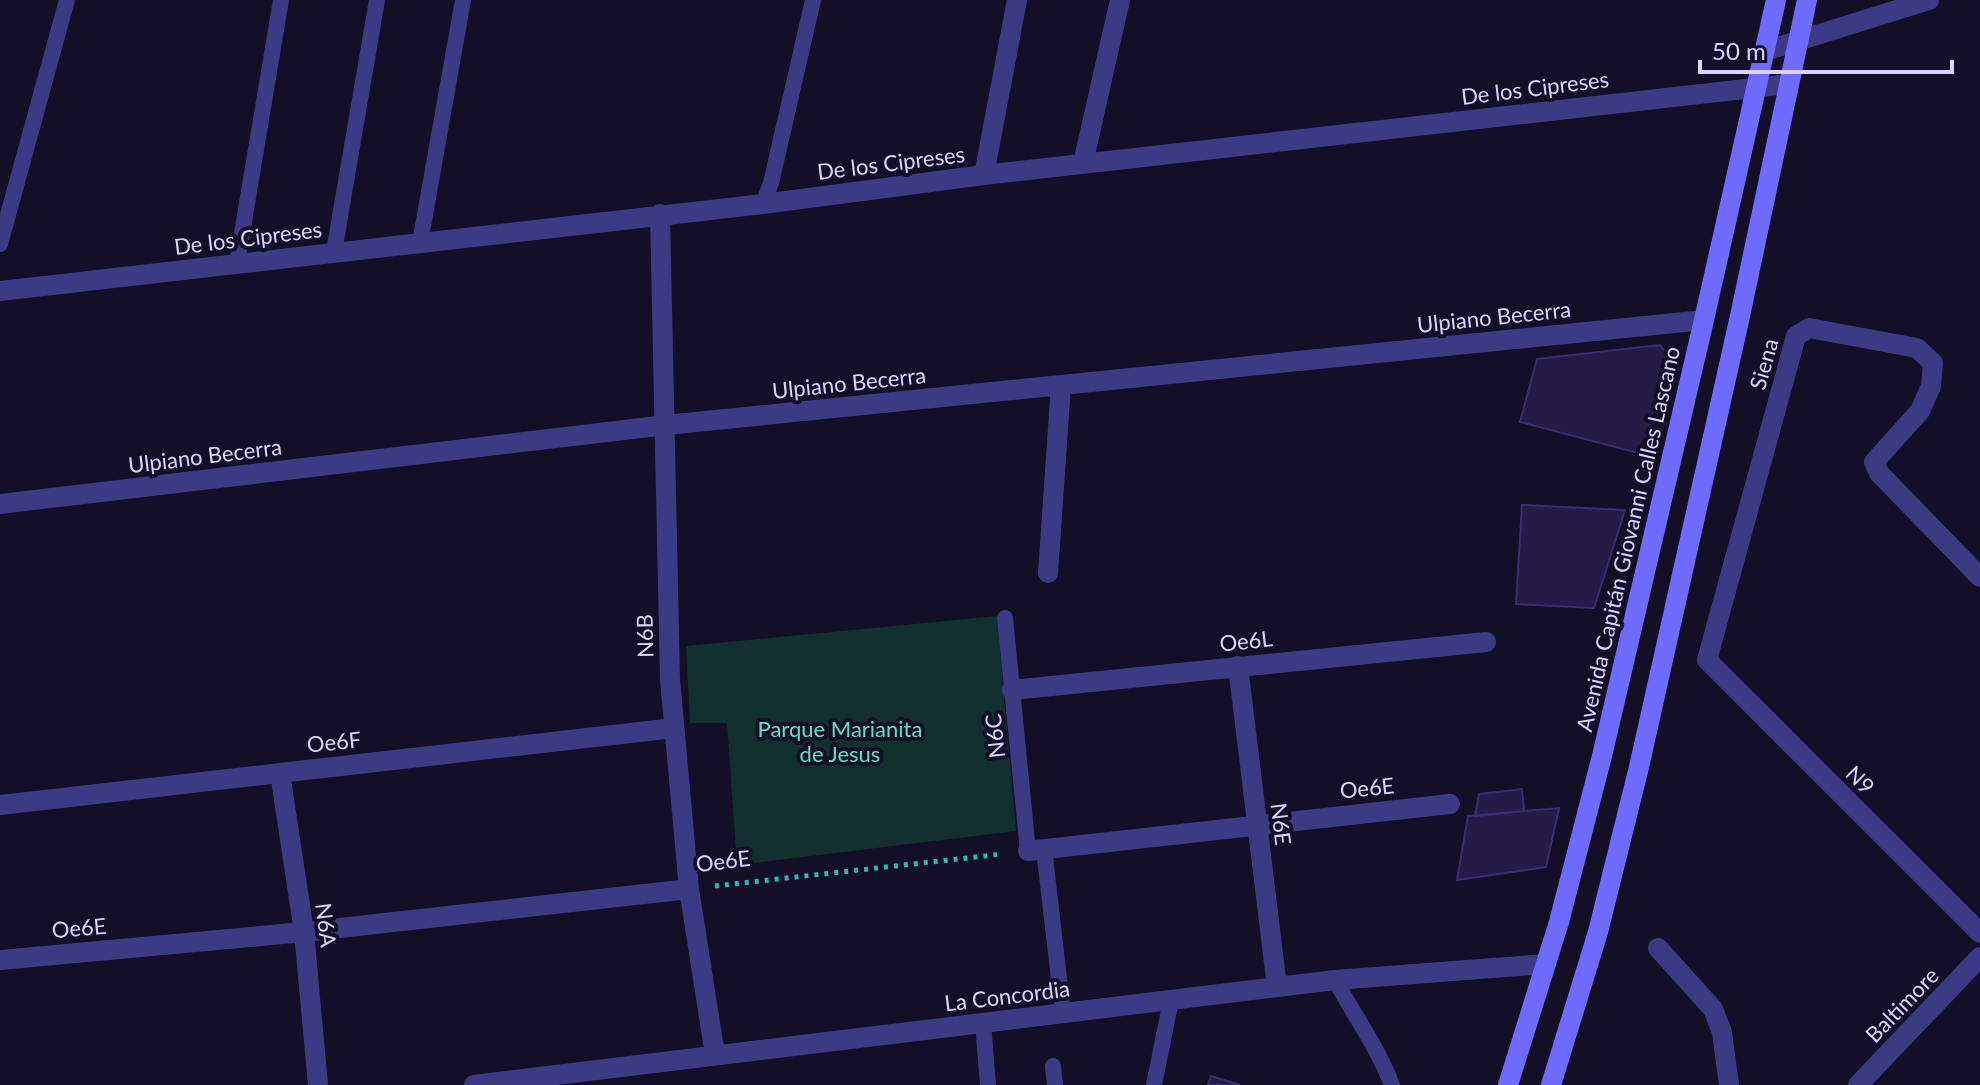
<svg xmlns="http://www.w3.org/2000/svg" width="1980" height="1085" viewBox="0 0 1980 1085" font-family="Lato,sans-serif">
<style>
.green{fill:#12302f}
.building{fill:#241b47;stroke:#3b2d73;stroke-width:2}
.lines{fill:none;stroke-linecap:round;stroke-linejoin:round}
.path{stroke:#2fb8b0;stroke-width:5;stroke-dasharray:4 6;stroke-linecap:butt}
.lane{stroke:#3d3a85;stroke-width:16}
.street{stroke:#3d3a85;stroke-width:20}
.secondary{stroke:#6f6bff;stroke-width:20}
.labels{text-anchor:middle;stroke-width:8;stroke-linejoin:round;paint-order:stroke}
.street-label{font-size:22px;fill:#d9d4ff;stroke:#130f26}
.park-label{font-size:22px;fill:#5fe0c0;stroke:#130f26}
</style>
<rect width="100%" height="100%" fill="#130f26"/>
<path class="green" d="M997,616L1016,831L737,865L727,723H690L686,646Z"/>
<path class="building" d="M1660,345L1668,355L1642,454L1520,422L1537,359Z
M1522,505L1625,510L1594,608L1516,604Z
M1522,789L1524,811L1475,816L1479,794Z
M1559,808L1546,867L1457,880L1468,816Z
M1211,1076L1240,1085H1208Z"/>
<g class="lines">
<path class="path" d="M715,886L1003,854"/>
<path class="lane" d="M763,204L771,183L813,0
M420,243L463,0
M0,244L67,0
M334,252L377,0
M237,263L281,0
M1005,618L1028,851
M1044,849L1063,1013
M1335,980C1354,1015 1378,1048 1392,1085
M983,1023L988,1085
M1053,1066L1055,1085
M1154,1085L1171,1000"/>
<path class="street" d="M1765,51L1929,0
M1083,163L1120,0
M984,175L1017,0
M660,214L670,679L689,889L715,1055
M0,291L763,204L984,175L1789,84
M0,504L666,425L1704,320
M1048,573L1061,385
M1980,577L1879,473L1874,462L1920,411L1931,386L1933,363L1917,348L1809,328L1796,336L1707,660L1980,933
M1238,666L1277,987
M1012,690L1486,642
M280,773L304,932L318,1085
M0,805L674,728
M1028,851L1450,804
M1658,948L1713,1009L1722,1032L1729,1085
M0,960L304,932L689,889
M474,1085L1335,980L1546,964
M1858,1085L1980,957"/>
<path class="secondary" d="M1508,1085L1559,922L1602,756L1704,320L1776,0
M1551,1085L1598,932L1639,767L1740,316L1807,0"/>
</g>
<g class="labels">
<g class="street-label">
<text transform="translate(1535 88) rotate(-7)" y="8">De los Cipreses</text>
<text transform="translate(891 163) rotate(-7)" y="8">De los Cipreses</text>
<text transform="translate(248 238) rotate(-7)" y="8">De los Cipreses</text>
<text transform="translate(1494 317) rotate(-6)" y="8">Ulpiano Becerra</text>
<text transform="translate(1764 364) rotate(-74)" y="8">Siena</text>
<text transform="translate(849 383) rotate(-6)" y="8">Ulpiano Becerra</text>
<text transform="translate(205 456) rotate(-7)" y="8">Ulpiano Becerra</text>
<text transform="translate(1628 539) rotate(-77)" y="8">Avenida Capitán Giovanni Calles Lascano</text>
<text transform="translate(645 636) rotate(-91)" y="8">N6B</text>
<text transform="translate(1246 641) rotate(-6)" y="8">Oe6L</text>
<text transform="translate(995 736) rotate(-96)" y="8">N6C</text>
<text transform="translate(334 742) rotate(-6)" y="8">Oe6F</text>
<text transform="translate(1860 780) rotate(45)" y="8">N9</text>
<text transform="translate(1367 788) rotate(-6)" y="8">Oe6E</text>
<text transform="translate(1281 824) rotate(83)" y="8">N6E</text>
<text transform="translate(723 861) rotate(-7)" y="8">Oe6E</text>
<text transform="translate(326 925) rotate(83)" y="8">N6A</text>
<text transform="translate(79 928) rotate(-5)" y="8">Oe6E</text>
<text transform="translate(1007 996) rotate(-7)" y="8">La Concordia</text>
<text transform="translate(1902 1005) rotate(-46)" y="8">Baltimore</text>
</g>
<g class="park-label">
<text x="840" y="737">Parque Marianita<tspan x="840" dy="25">de Jesus</tspan></text>
</g>
</g>
<path d="M1700 60v12h252v-12" fill="none" stroke="#d9d4ff" stroke-width="4"/>
<text x="1712" y="60" font-size="24" fill="#d9d4ff" stroke="#130f26" stroke-width="6" paint-order="stroke">50 m</text>
</svg>
